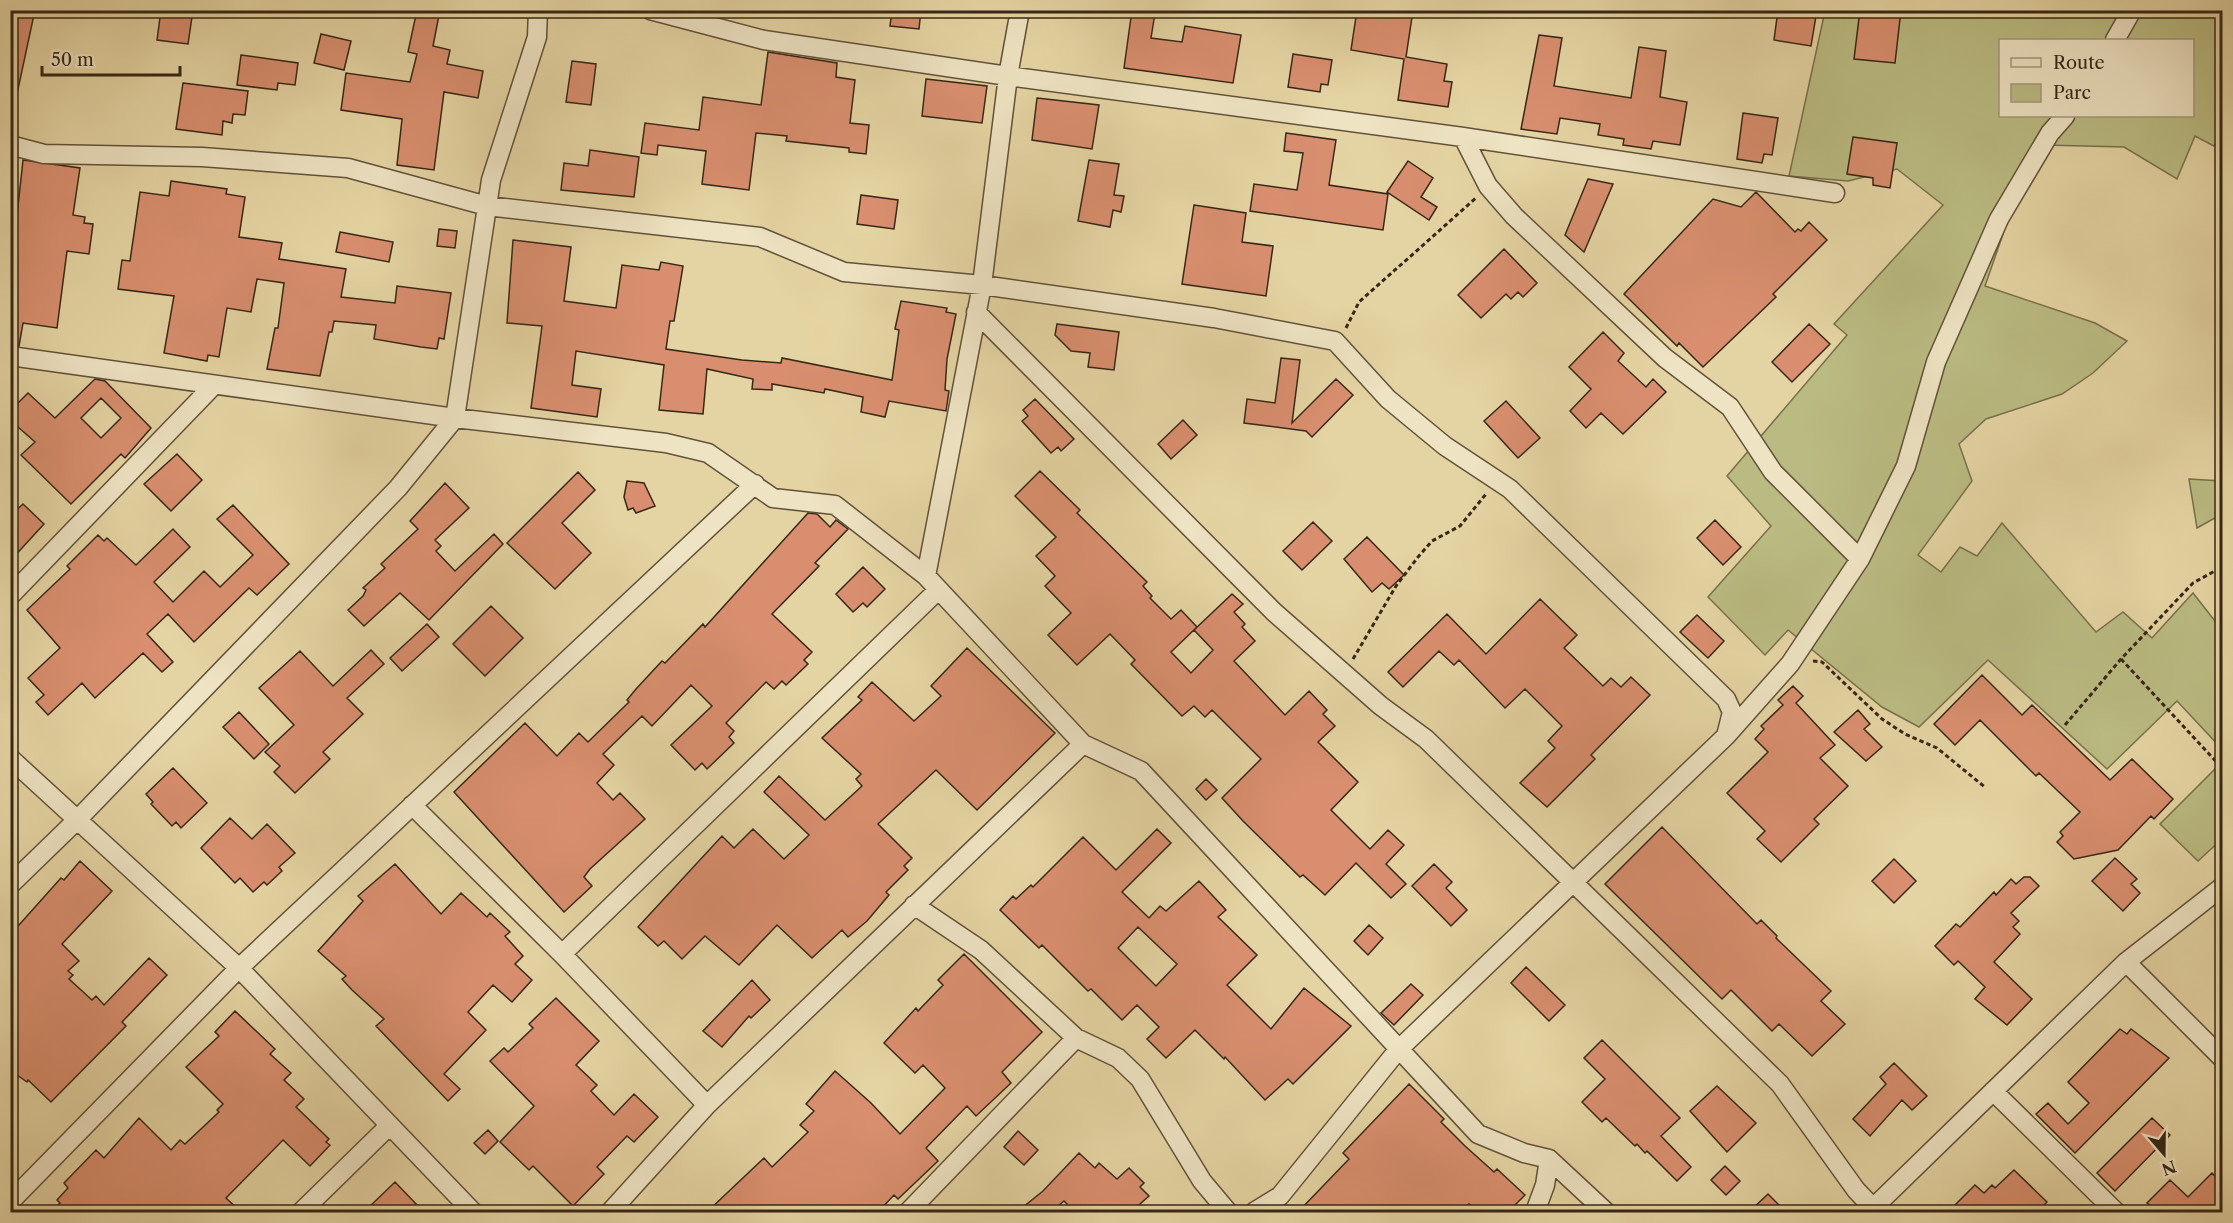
<svg xmlns="http://www.w3.org/2000/svg" width="2233" height="1223" viewBox="0 0 2233 1223" font-family="'Libre Caslon Text',serif">
<style>
.green{fill:#babb82;stroke:#78714c;stroke-width:1.5;fill-rule:evenodd}
.building{fill:#d98f6f;stroke:#372716;stroke-width:1.5;fill-rule:evenodd}
.lines{fill:none;stroke-linecap:round;stroke-linejoin:round}
.minor-casing{stroke:#625239;stroke-width:21}
.path{stroke:#372716;stroke-width:3;stroke-dasharray:4.5 3;stroke-linecap:butt}
.minor{stroke:#eee3c3;stroke-width:18}
</style>
<rect width="100%" height="100%" fill="#e5d4a3"/>
<filter id="stains"><feTurbulence type="fractalNoise" baseFrequency=".00333" numOctaves="4"/><feColorMatrix values="0 0 0 0 .2 0 0 0 0 .09 0 0 0 0 .02 0 0 0 .5 -.17"/></filter>
<radialGradient id="worn" r=".72"><stop offset=".6" stop-color="#630" stop-opacity="0"/><stop offset="1" stop-color="#630" stop-opacity=".3"/></radialGradient>
<path class="green" d="M1825,11H2222V137L2214,146L2195,136L2177,179L2124,147L2044,145L2011,211L1985,286L2095,323L2127,341L2093,373L2062,394L1986,419L1959,444L1972,481L1918,555L1941,572L1960,547L1977,556L2002,523L2096,632L2123,612L2152,638L2193,593L2222,630V749L2177,701L2107,769L1988,660L1919,727L1882,707L1788,630L1765,655L1708,597L1771,526L1727,476L1847,335L1834,324L1943,205L1897,169L1848,181L1789,176ZM2000,40H2192V116H2000Z
M2189,479L2222,481V514L2197,528Z
M2222,762V839L2198,861L2160,824Z"/>
<path class="building" d="M10,10H35L17,94L10,93Z
M161,10H193L188,44L157,40Z
M417,10H440L433,46L450,50L447,64L483,71L478,98L444,92L434,170L397,165L402,119L341,110L346,73L410,82L417,54L408,52Z
M892,10H921L919,29L890,26Z
M1132,10L1155,13L1151,38L1182,42L1185,26L1241,35L1233,83L1124,68Z
M1357,10L1412,17L1406,57L1447,64L1444,81L1452,82L1448,107L1398,100L1404,59L1351,50Z
M1778,10H1817L1811,46L1774,40Z
M1860,10H1901L1895,63L1854,59Z
M321,34L351,41L344,70L314,63Z
M1539,35L1562,38L1554,86L1631,98L1639,47L1666,51L1660,97L1687,102L1680,145L1653,141L1651,149L1623,145L1624,139L1598,135L1600,124L1560,118L1557,134L1521,129Z
M768,52L837,63L836,77L855,80L850,123L869,125L866,154L849,152V148L786,141L787,136L756,133L749,190L702,184L706,151L658,145L657,155L641,153L645,123L699,130L703,97L761,105Z
M1293,54L1332,60L1328,85L1321,84L1320,92L1288,87Z
M241,55L298,63L295,85L278,83L277,90L237,85Z
M572,61L596,64L591,105L566,102Z
M926,79L987,86L982,123L922,116Z
M183,83L248,91L245,115L233,114L232,123L223,121L222,135L176,129Z
M1037,98L1099,105L1092,149L1032,140Z
M1743,113L1778,118L1772,155L1764,154L1762,163L1737,159Z
M1286,133L1336,140L1329,185L1388,194L1383,230L1250,211L1254,184L1297,190L1303,153L1284,151Z
M1853,137L1897,143L1890,188L1873,185V178L1847,174Z
M590,150L639,157L634,197L561,190L564,163L588,166Z
M23,160L80,168L73,215L85,217L84,223L93,224L89,254L67,251L57,328L23,323L19,346L10,345V243H14Z
M1089,160L1119,164L1114,195L1124,196L1121,212L1113,210L1110,227L1078,221Z
M1408,161L1433,178L1421,197L1437,207L1429,220L1387,192Z
M1588,179L1613,184L1584,252L1565,235Z
M171,181L227,189L226,194L245,197L239,237L282,243L279,259L346,269L341,297L395,303L397,286L451,293L444,339L439,338L437,349L421,347L374,339L376,325L334,321L332,332H329L320,376L267,369L275,328H278L284,283L257,279L251,312L227,308L219,357L208,355L207,361L164,353L174,296L118,289L122,260L130,261L140,192L169,196Z
M1756,192L1795,232L1798,229L1801,231L1809,222L1827,240L1773,294L1776,297L1703,367L1679,343L1677,346L1624,294L1713,199L1741,207Z
M861,195L898,200L894,229L857,224Z
M1194,205L1246,213L1242,242L1273,246L1266,296L1182,284Z
M439,229L457,231L455,248L437,246Z
M340,232L393,242L389,262L336,252Z
M513,240L571,247L564,301L616,308L622,265L659,270L661,262L683,266L674,321H670L666,349L742,360L781,363L782,358L892,380L899,330L895,329L901,301L947,308L946,312L956,314L947,359L945,390L949,391L946,411L889,401L885,417L861,412L863,397L825,389L824,393L772,384V390L752,389L753,379L707,369L703,414L659,410L664,365L576,351L572,385L601,389L597,417L531,408L542,326L507,323Z
M1504,249L1537,283L1523,297L1518,292L1511,299L1506,294L1481,318L1458,295Z
M1057,324L1119,332L1114,370L1088,367L1090,353L1071,351L1055,335Z
M1809,324L1830,344L1792,382L1772,362Z
M1603,332L1624,353L1618,361L1646,387L1653,379L1666,392L1623,434L1601,413L1586,428L1570,411L1591,389L1569,367Z
M1281,358L1300,360L1292,423L1336,379L1353,395L1312,437L1306,431L1244,423L1247,399L1275,403Z
M95,379L105,381L151,428L125,458L121,454L71,504L21,455L35,442L10,420V411L28,393L55,418ZM101,398L121,418L101,438L81,418Z
M1035,399L1074,439L1061,451L1058,447L1051,453L1022,421L1028,416L1023,410Z
M1506,401L1540,438L1518,458L1484,421Z
M1183,420L1197,435L1171,459L1158,444Z
M177,454L202,480L171,511L144,484Z
M1040,471L1080,510L1077,513L1147,582L1143,586L1152,596L1150,598L1171,619L1181,610L1197,627L1171,652L1191,673L1213,650L1194,630L1232,594L1243,604L1234,612L1245,624L1242,627L1255,641L1234,661L1285,715L1309,691L1327,710L1323,714L1335,726L1318,742L1358,782L1331,810L1370,849L1388,830L1404,845L1386,864L1406,884L1391,898L1356,863L1325,895L1303,875L1300,877L1243,821L1222,798L1261,759L1212,710L1205,717L1194,706L1182,716L1131,664L1135,660L1110,634L1077,665L1048,635L1071,613L1045,586L1055,576L1036,556L1056,537L1015,496Z
M578,472L595,490L562,523L591,553L555,589L507,543Z
M627,481L644,483L655,506L636,513L633,508L628,510L624,497Z
M445,483L469,508L435,540L441,546L436,551L455,571L494,534L503,544L429,620L400,593L364,626L348,610L363,596L366,590L363,588L385,568L381,564L418,529L410,521Z
M23,504L44,524L10,561V516Z
M233,505L289,564L257,595L249,588L194,642L168,614L147,634L173,662L162,672L143,653L95,698L82,683L48,715L36,702L44,695L28,678L60,648L27,610L70,569L67,566L98,535L104,541L107,538L136,565L173,529L190,547L154,582L173,602L204,571L220,587L253,555L217,519Z
M808,513L817,514L830,527L836,520L848,529L815,563L819,566L772,614L812,652L804,660L808,664L786,685L782,681L774,689L766,682L726,723L734,731L729,737L734,743L707,769L702,763L695,770L671,745L712,706L691,685L652,726L642,716L603,754L614,765L597,783L613,800L620,793L645,819L590,869L584,877L592,886L564,912L454,792L525,723L557,756L579,733L588,742L629,702L627,700L636,689L662,661L665,663L703,624L705,627Z
M1715,520L1741,547L1723,565L1697,538Z
M1313,522L1332,541L1302,570L1283,551Z
M1367,537L1404,575L1389,589L1382,583L1372,592L1344,559Z
M863,567L885,589L867,607L863,603L853,612L836,594Z
M1540,599L1577,635L1564,648L1603,686L1611,678L1621,687L1631,677L1650,695L1591,755L1595,759L1547,807L1520,783L1555,748L1548,741L1562,726L1525,689L1505,708L1459,660L1454,665L1439,651L1403,687L1388,672L1447,614L1486,654Z
M491,606L523,638L485,676L453,644Z
M1697,615L1724,641L1708,658L1680,632Z
M427,624L439,637L402,671L390,658Z
M967,648L1055,733L977,810L936,770L878,824L912,858L904,866L908,870L886,892L889,895L867,921L848,937L842,930L812,958L777,925L739,965L705,936L682,959L664,941L658,946L638,927L722,836L734,848L753,829L784,859L809,835L764,792L779,776L825,820L862,786L856,779L861,774L822,738L862,700L858,697L872,682L914,721L941,696L931,686Z
M371,650L384,664L347,698L363,714L323,752L330,759L295,793L274,772L280,766L265,752L294,725L259,688L300,651L333,686Z
M1982,675L2022,715L2032,705L2110,780L2132,759L2173,799L2154,819L2151,816L2118,850L2074,859L2057,842L2063,836L2060,832L2080,812L2039,773L2036,776L1980,720L1955,745L1934,724Z
M1793,686L1803,696L1796,703L1835,745L1820,758L1848,786L1814,819L1819,824L1781,862L1757,839L1765,831L1727,793L1768,752L1755,739L1764,729L1761,726L1783,705L1778,700Z
M1858,710L1870,724L1864,729L1882,747L1866,761L1834,732Z
M239,712L269,744L254,759L223,727Z
M173,768L207,803L181,828L176,822L172,826L151,804L153,802L146,794Z
M1206,779L1217,790L1206,800L1196,789Z
M230,818L252,839L267,824L295,853L279,867L282,871L267,885L264,882L253,892L240,878L235,883L201,848Z
M1662,827L1757,924L1761,920L1777,936L1776,938L1831,991L1821,1001L1845,1024L1812,1056L1779,1024L1772,1031L1731,990L1722,999L1605,884Z
M1157,829L1171,843L1122,892L1149,918L1160,906L1166,911L1199,881L1226,910L1218,917L1257,955L1227,985L1271,1029L1304,988L1351,1026L1293,1084L1288,1079L1265,1100L1225,1057L1224,1059L1195,1030L1166,1058L1147,1039L1159,1027L1137,1005L1122,1020L1091,989L1088,991L1042,945L1039,948L1000,910L1013,896L1016,899L1031,885L1033,887L1083,837L1116,870ZM1138,927L1177,964L1156,986L1118,948Z
M2115,858L2137,879L2131,884L2140,893L2123,911L2092,881Z
M1894,859L1916,881L1894,903L1872,881Z
M80,861L112,891L62,944L79,961L68,971L73,975L69,979L92,1000L96,996L104,1005L149,958L167,975L122,1022L126,1026L51,1102L28,1080L27,1082L10,1070V935L61,878L64,880Z
M395,864L441,914L461,893L487,917L490,913L510,932L505,936L523,956L515,964L532,980L512,1002L493,985L468,1012L486,1030L444,1074L460,1089L448,1101L376,1026L384,1019L352,990L342,979L346,976L318,951L363,901L358,896Z
M1434,864L1452,882L1446,888L1467,910L1451,926L1412,886Z
M2024,877H2030L2039,886L2011,913L2019,921L2013,927L2020,934L1994,962L2032,999L2007,1025L1975,999L1985,987L1958,961L1954,965L1935,946L1956,924L1960,927L1994,892L1996,895L2011,879L2016,884Z
M1369,925L1383,938L1368,955L1354,941Z
M964,954L1042,1032L1002,1072L1011,1083L976,1116L967,1106L926,1148L938,1161L898,1199L894,1195L878,1212H707L764,1158L772,1167L808,1132L800,1125L814,1111L806,1104L835,1071L871,1103L900,1134L945,1088L923,1065L915,1073L884,1043L916,1008L918,1011L943,985L938,980Z
M1526,967L1565,1005L1549,1021L1511,983Z
M752,980L770,1000L751,1018L749,1016L722,1047L703,1031Z
M1411,984L1423,995L1394,1025L1381,1013Z
M556,998L599,1041L576,1065L597,1085L591,1091L614,1115L634,1094L658,1117L634,1142L627,1136L597,1167L604,1174L573,1206L533,1166L529,1170L500,1142L534,1106L490,1061L504,1048L508,1052L533,1028L529,1024Z
M235,1011L275,1049L270,1054L291,1073L284,1080L304,1099L296,1107L329,1139L326,1142L330,1145L310,1166L283,1140L226,1198L241,1212H50L60,1203L57,1200L68,1188L64,1183L96,1150L104,1158L139,1118L171,1150L180,1140L185,1144L219,1112L217,1110L223,1104L186,1067L219,1036L215,1032Z
M2120,1029L2127,1034L2131,1029L2169,1058L2075,1153L2036,1114L2048,1103L2068,1124L2089,1103L2068,1082Z
M1602,1040L1680,1118L1661,1136L1691,1167L1677,1181L1647,1151L1645,1153L1637,1144L1635,1146L1606,1118L1602,1122L1582,1102L1605,1079L1584,1058Z
M1894,1063L1927,1096L1912,1110L1902,1100L1870,1136L1853,1119L1886,1084L1880,1077Z
M1409,1084L1444,1119L1441,1122L1465,1146L1494,1172L1497,1169L1525,1195L1508,1212H1478L1469,1204L1460,1212H1298L1349,1159L1343,1153Z
M1717,1086L1756,1123L1727,1152L1690,1111Z
M2152,1118L2170,1135L2115,1191L2097,1173Z
M488,1130L498,1141L485,1154L474,1143Z
M1018,1131L1038,1150L1024,1165L1004,1147Z
M1079,1153L1095,1168L1099,1163L1117,1179L1129,1168L1144,1183L1140,1187L1149,1196L1131,1212H1075L1064,1201L1051,1212H1017L1043,1191Z
M1725,1166L1740,1181L1726,1195L1711,1180Z
M2014,1170L2047,1202L2037,1212H1948L1975,1185L1984,1193L1992,1185L1995,1188Z
M2212,1173L2223,1184V1212H2158L2147,1203L2170,1180L2188,1197Z
M395,1182L417,1205L409,1212H364Z
M1768,1194L1786,1212H1749Z"/>
<g class="lines">
<defs>
<path id="minor" d="M650,10L764,40L1008,76L1463,137L1835,193
M2115,40L2132,10
M1463,137L1488,186L1514,216L1665,358L1730,407L1773,472L1860,559
M10,145L44,154L202,157L348,168L487,206L760,237L844,272L982,285L1214,318L1335,341L1388,399L1445,446L1510,489L1726,699L1732,712L1726,736
M976,312L1274,612L1381,706L1426,739L1780,1084L1856,1190L1877,1212
M10,356L455,418L666,443L708,453L773,498L835,505L926,576L1083,744L1141,771L1478,1134L1524,1153L1549,1159L1606,1212
M926,576L982,285L1008,76L1020,10
M10,596L213,386
M10,758L239,968L473,1212
M412,805L562,954L707,1105
M10,885L78,819L398,488L455,418L491,180L537,37L538,10
M914,905L981,950L1076,1038L1118,1058L1140,1079L1202,1181L1228,1212
M562,954L937,591
M2126,962L2222,1058
M1993,1091L2116,1212
M10,1202L239,968L755,484
M301,1212L389,1126
M610,1212L707,1105L1083,744
M908,1212L1076,1038
M1254,1212L1280,1196L1398,1050L1726,736L1790,664L1860,559L1906,466L1936,362L1999,219L2050,133L2065,116
M1535,1212L1545,1185L1549,1159
M1869,1212L2126,962L2222,887"/>
</defs>
<use href="#minor" class="minor-casing"/>
<path class="path" d="M1346,328L1359,302L1476,198
M1353,659L1396,586L1418,557L1432,541L1460,526L1486,494
M2121,659L2222,768
M1813,661L1822,662L1882,719L1905,734L1937,748L1986,788
M2065,725L2121,659L2193,583L2222,567"/>
<use href="#minor" class="minor"/>
</g>
<rect width="2233" height="1223" fill="none" stroke="#e5d4a3" stroke-width="36"/>
<rect x="12" y="12" width="2209" height="1199" fill="none" stroke="#372716" stroke-width="3"/>
<rect x="18" y="18" width="2197" height="1187" fill="none" stroke="#372716" stroke-width="1.5"/>
<rect x="1999" y="39" width="195" height="78" fill="#eee3c3" stroke="#a5987e" stroke-width="1.5"/>
<rect x="2011" y="58" width="30" height="9" fill="#eee3c3" stroke="#a5987e" stroke-width="1.5"/>
<text x="2053" y="69" font-size="18" fill="#372716">Route</text>
<rect x="2011" y="84" width="30" height="18" fill="#babb82" stroke="#a5987e" stroke-width="1.5"/>
<text x="2053" y="99" font-size="18" fill="#372716">Parc</text>
<g transform="translate(2164 1154) rotate(160)" stroke="#eee3c3" stroke-width="4.5" paint-order="stroke">
<path d="M0-4.5L10 22L0 15L-10 22Z" fill="#372716"/>
<text y="-9" font-size="16" font-weight="bold" text-anchor="middle" fill="#372716">N</text>
</g>
<path d="M42 66v9h138v-9" fill="none" stroke="#372716" stroke-width="3"/>
<text x="51" y="66" font-size="18" fill="#372716" stroke="#eee3c3" stroke-width="4.5" paint-order="stroke">50 m</text>
<rect width="100%" height="100%" filter="url(#stains)"/>
<rect width="100%" height="100%" fill="url(#worn)"/>
</svg>
